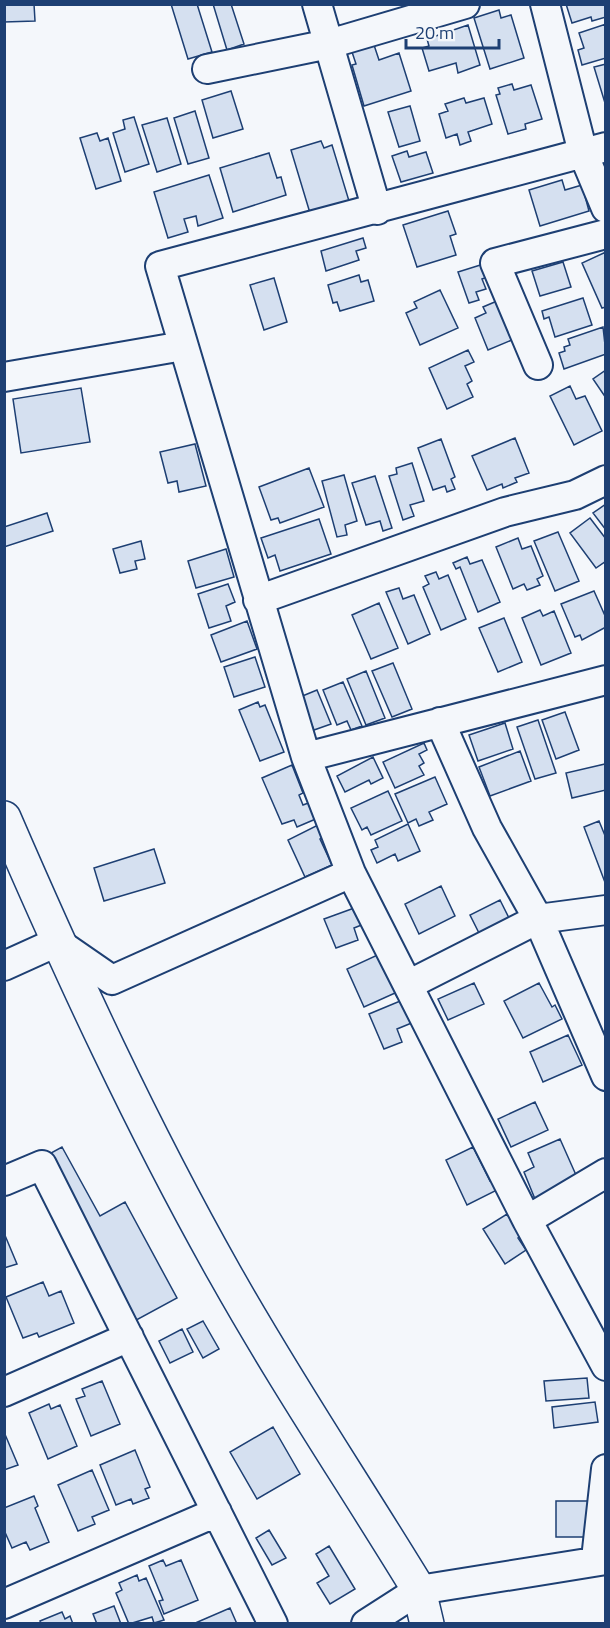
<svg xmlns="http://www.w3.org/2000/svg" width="610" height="1628" viewBox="0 0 610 1628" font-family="'Titillium Web',sans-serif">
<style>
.building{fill:#d5e0f0;stroke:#1d3f73;stroke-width:1.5}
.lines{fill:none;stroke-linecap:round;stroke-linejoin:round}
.minor-casing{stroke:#1d3f73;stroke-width:32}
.tertiary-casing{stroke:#1d3f73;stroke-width:36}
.minor{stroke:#f4f7fb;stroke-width:28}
.tertiary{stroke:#f4f7fb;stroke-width:33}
</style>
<rect width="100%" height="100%" fill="#f4f7fb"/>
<path class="building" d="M4,4H34L35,21L4,22Z
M171,4H197L212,52L188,59Z
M213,4H231L244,44L227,50Z
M566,4H606V17L592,21L591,17L572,23Z
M499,10L501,18L511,15L524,58L490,69L474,18Z
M606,24V58L582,65L578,50L584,48L579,33Z
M468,25L480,65L458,73L456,63L429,71L422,48L429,46L427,39Z
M374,45L379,60L399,53L411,91L364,106L352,65L356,64L352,52Z
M606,64V103H605L594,67Z
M512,84L514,90L531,85L542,119L525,124L526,129L508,134L496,95L500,94L498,88Z
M231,91L243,129L213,138L202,100Z
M464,98L466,103L484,98L492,124L468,132L471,141L460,145L457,134L446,138L439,114L448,111L445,104Z
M410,106L420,141L399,147L388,112Z
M195,111L209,158L188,164L174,118Z
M134,117L149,164L125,172L113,133L125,129L123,120Z
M167,118L181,164L157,172L142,125Z
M97,133L100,141L108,138L121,181L96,189L80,138Z
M321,141L324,148L332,145L349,201L310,213L291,150Z
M407,151L409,157L426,152L433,173L401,182L392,156Z
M269,153L277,178L281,177L286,195L233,212L220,168Z
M209,175L223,218L198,226L196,216L184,219L188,232L168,238L154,192Z
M562,180L565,190L582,185L589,211L540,226L529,190Z
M448,211L456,234L450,236L456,255L417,267L403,225Z
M363,238L366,248L356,251L359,260L326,271L321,251Z
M606,252V307L602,308L582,263Z
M490,262L494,275L482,279L486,289L476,292L479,300L469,303L458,272Z
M563,262L571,287L540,296L532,271Z
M359,275L361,282L368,280L374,301L340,311L337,302L333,303L328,285Z
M274,278L287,322L264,330L250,285Z
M440,290L458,328L420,345L406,313L417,308L414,302Z
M504,298L519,337L488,350L475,318L486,313L483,307Z
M583,298L592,325L555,337L549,317L544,319L542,311Z
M603,327L606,354L564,369L559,353L565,351L564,347L570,345L568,339Z
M468,350L474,362L465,366L472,381L467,384L473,397L447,409L429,368Z
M606,370V398L593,379Z
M570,386L576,399L585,396L602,431L574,445L550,396Z
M81,388L90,442L21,453L13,399Z
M515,438L529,473L515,478L517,482L503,488L502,484L487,490L472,456Z
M441,439L455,477L451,479L455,489L447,492L445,486L433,490L418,448Z
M195,444L206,486L179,492L177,481L168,483L160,452Z
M412,463L424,501L410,505L414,516L403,520L389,476L397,474L396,468Z
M309,468L324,507L280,523L278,518L271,520L259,487Z
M344,475L357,521L345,525L347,535L337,537L322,481Z
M375,476L392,528L383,531L380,521L366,525L352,483Z
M606,504V530L593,513Z
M47,513L53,531L4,547V527Z
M590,518L606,539V561L596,568L570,533Z
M319,519L331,554L280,571L275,555L268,558L261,538Z
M558,532L579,581L555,591L534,541Z
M518,538L522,549L531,546L543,576L537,579L540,585L527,590L524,584L513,589L496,547Z
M141,541L145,559L135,561L137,569L120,573L113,549Z
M226,549L234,577L196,588L188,561Z
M467,557L470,564L482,560L500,602L478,612L460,567L456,569L453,563Z
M436,572L439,579L448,575L466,619L441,630L423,587L429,584L425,576Z
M228,584L235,602L226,606L231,621L209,628L198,594Z
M399,588L403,599L414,595L430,634L408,644L386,592Z
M594,591L606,618V627L582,640L580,635L575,637L561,604Z
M379,603L398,648L371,659L352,615Z
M540,610L543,616L554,611L571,653L541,665L522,618Z
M504,618L522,662L498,672L479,628Z
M247,621L257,649L221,662L211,635Z
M255,657L265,687L234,697L224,667Z
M393,663L412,709L392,717L372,671Z
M366,671L385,718L366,725L347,679Z
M343,682L362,726L351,730L347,721L337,725L323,690Z
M317,690L331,724L314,730L300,697Z
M258,702L260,707L265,705L284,752L260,761L239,710Z
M565,712L579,750L556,759L542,720Z
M538,720L556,773L535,779L517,727Z
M505,723L513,749L478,761L469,735Z
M424,743L427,750L419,754L424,763L419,766L424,775L395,788L383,762Z
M520,751L531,781L490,796L479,767Z
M373,757L383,778L371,784L369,780L345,792L337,776Z
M605,764L606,790L572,798L566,773Z
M292,765L303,793L299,795L303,805L311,802L318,818L297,827L294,820L282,824L262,778Z
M435,777L447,804L429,812L433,820L419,826L416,819L408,823L395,794Z
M388,791L402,821L371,835L367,827L362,830L351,808Z
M599,821L606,838V885L584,827Z
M320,824L325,836L320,839L332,865L305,877L288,840Z
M408,824L420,851L398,861L395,854L377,863L371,850L378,847L375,840Z
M154,849L165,883L104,901L94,868Z
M441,886L455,916L419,934L405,904Z
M500,900L514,928L484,943L470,915Z
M357,907L364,924L354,928L358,940L336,948L324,919Z
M384,952L403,994L397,997L395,993L364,1007L347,969Z
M474,983L484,1004L448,1020L438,999Z
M539,983L552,1007L555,1005L562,1019L523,1038L504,1001Z
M405,999L414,1022L397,1029L402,1042L384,1049L369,1014Z
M568,1035L582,1065L543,1082L530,1052Z
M535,1102L548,1130L511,1147L498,1119Z
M560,1139L580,1184L535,1199L524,1172L534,1167L528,1153Z
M62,1147L100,1216L125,1202L177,1298L129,1324L40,1159Z
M473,1147L490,1181L492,1180L497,1190L467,1205L446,1160Z
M507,1214L521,1236L518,1238L526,1250L505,1264L483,1229Z
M4,1233L17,1264L4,1268Z
M43,1282L49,1296L61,1291L74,1323L39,1337L37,1333L23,1338L6,1297Z
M203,1321L219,1349L203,1358L187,1329Z
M182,1329L193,1352L170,1363L159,1341Z
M587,1378L589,1398L546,1401L544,1381Z
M102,1381L120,1424L91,1436L76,1399L85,1396L82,1389Z
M595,1402L598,1422L554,1428L552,1407Z
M49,1404L51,1409L60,1405L77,1446L48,1459L29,1413Z
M273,1427L300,1474L257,1499L230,1452Z
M4,1432L18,1465L4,1470Z
M135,1450L150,1487L145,1489L149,1498L133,1504L131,1499L116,1505L100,1465Z
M92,1470L109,1510L92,1517L95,1524L78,1531L58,1485Z
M34,1496L38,1506L35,1508L49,1542L30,1550L26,1542L12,1548L4,1530V1508Z
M556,1501H595V1537H556Z
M269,1530L286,1558L272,1565L256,1538Z
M329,1546L355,1589L330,1604L317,1583L329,1576L316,1554Z
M163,1560L166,1566L181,1560L198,1600L164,1614L159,1601L163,1600L149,1566Z
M137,1575L139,1581L146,1578L164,1620L154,1623L152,1617L129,1624L116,1593L122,1590L119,1583Z
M114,1606L121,1624H97L93,1614Z
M230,1608L237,1624H193Z
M62,1612L65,1619L70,1616L73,1624H41L40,1621Z"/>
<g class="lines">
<defs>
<path id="minor" d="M317,4L377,210
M545,4L583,153L606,208
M207,69L329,44L465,4
M606,147L160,266L306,757L351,873L527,1220L606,1366
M538,365L495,263L606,234
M4,377L183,346
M258,600L505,512L575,495L606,480
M440,722L487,828L538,919L606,1076
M306,757L606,680
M4,966L57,942L112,980L351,873
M408,985L538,919L606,910
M4,1181L42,1165L273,1624
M527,1220L606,1173
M4,1392L129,1337
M596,1559L606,1469
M4,1604L217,1512
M366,1624L419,1590L606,1560"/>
<path id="tertiary" d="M4,818C71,973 142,1127 225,1274C285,1381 355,1485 419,1590L427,1624"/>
</defs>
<use href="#minor" class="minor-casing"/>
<use href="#tertiary" class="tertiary-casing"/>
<use href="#minor" class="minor"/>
<use href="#tertiary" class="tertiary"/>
</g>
<rect width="610" height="1628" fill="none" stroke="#1d3f73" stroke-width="12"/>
<path d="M406 39v9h93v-9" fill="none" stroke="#1d3f73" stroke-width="3"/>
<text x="415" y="39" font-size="18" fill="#1d3f73" stroke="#f4f7fb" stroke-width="4.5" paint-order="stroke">20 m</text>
</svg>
